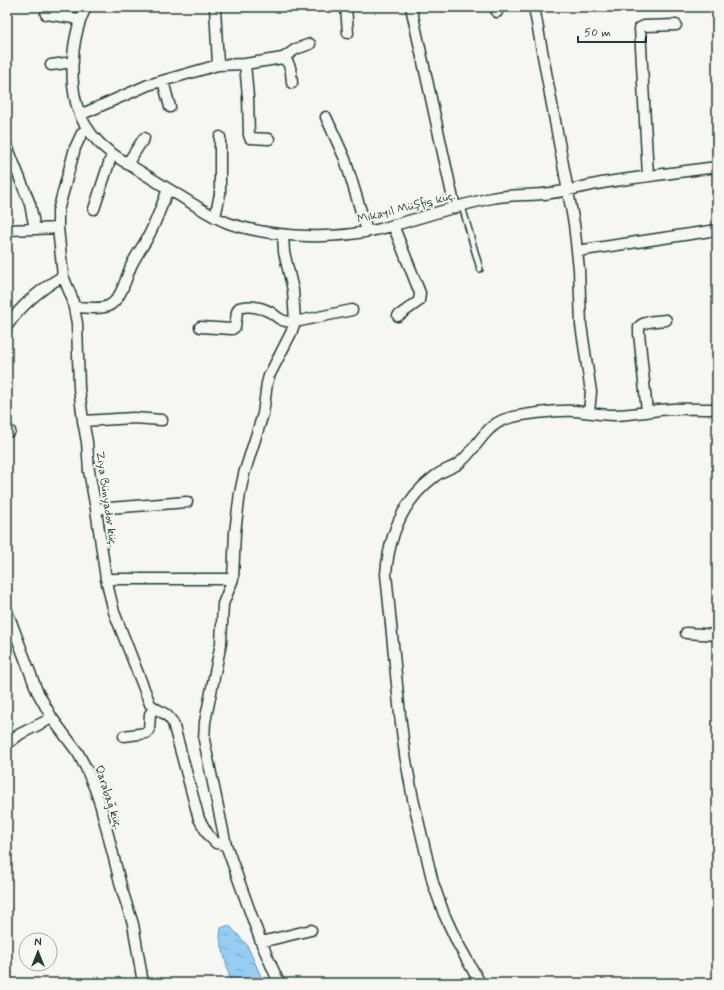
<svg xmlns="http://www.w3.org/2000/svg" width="724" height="990" viewBox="0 0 724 990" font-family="Mynerve,sans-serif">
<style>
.water{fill:url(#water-ripples);stroke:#6793a8}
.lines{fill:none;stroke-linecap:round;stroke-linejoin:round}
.service-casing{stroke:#1f3d34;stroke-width:8}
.minor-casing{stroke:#1f3d34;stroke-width:13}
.service{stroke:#f6f6f2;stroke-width:5}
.minor{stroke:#f6f6f2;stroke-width:10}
.labels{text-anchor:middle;stroke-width:4;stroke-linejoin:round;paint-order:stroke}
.street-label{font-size:12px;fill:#1f3d34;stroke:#f6f6f2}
</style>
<defs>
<pattern id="water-ripples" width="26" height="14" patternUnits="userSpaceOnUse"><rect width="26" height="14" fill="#97cdf5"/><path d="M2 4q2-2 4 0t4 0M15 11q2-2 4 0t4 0" fill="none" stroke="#7ba8c7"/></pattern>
</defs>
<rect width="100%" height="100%" fill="#f6f6f2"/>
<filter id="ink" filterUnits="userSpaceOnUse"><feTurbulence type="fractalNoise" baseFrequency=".025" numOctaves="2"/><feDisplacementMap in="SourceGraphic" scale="8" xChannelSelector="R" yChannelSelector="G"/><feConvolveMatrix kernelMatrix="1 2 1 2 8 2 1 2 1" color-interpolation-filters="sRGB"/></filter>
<g filter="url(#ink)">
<path class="water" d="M229,925L247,945L264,983H231L220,938L221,928Z"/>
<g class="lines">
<defs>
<path id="service" d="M462,206L480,269"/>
<path id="minor" d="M86,7C70,39 66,95 86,126C94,140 107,151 120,159C143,173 165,187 188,201C203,210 217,220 234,225C279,238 334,240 380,229C418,219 454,206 492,198C512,194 532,196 551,193C569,191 585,186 602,183C640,177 679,172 717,167
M215,7L218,65
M346,7L348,33
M411,7L455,208
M495,7L497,12
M534,7L574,224L579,269L581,325L591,392L589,412
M46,14L80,19
M283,58C292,64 291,74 292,83
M245,64L248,97L249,135L250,138L269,139
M51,65L73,62
M163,81L170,107
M80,115L148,85L218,65L245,64L283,58L296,49L310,44
M326,117L345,159L367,231
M87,128L82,133L75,148L58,211V228L63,276L72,298L77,323L79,388L83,421L87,442L89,471L96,509L106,579L114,612L150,704C159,713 165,710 173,723L199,819L209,836L216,843L226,845
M7,146L30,204L35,229L58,228
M127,164L144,138
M648,176L640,28L644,26L676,25
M94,209L112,154
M215,217L220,194V137
M393,225L420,293L419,301L398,316
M7,230L35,229
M577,251L717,230
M75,307C85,307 99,310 108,306C122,300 126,276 132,264C137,254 143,246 148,237C156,222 162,205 168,189
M7,326C22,304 41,289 63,276
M200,327L232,329L235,327L237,312L239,308C248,305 261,307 270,312C274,314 276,317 280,319C285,322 290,322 295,322L352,310
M647,412L639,333C639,333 639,327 639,327C642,321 660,321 666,320
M83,421L134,418L162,420
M7,431H10
M96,509L187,502
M106,579H233
M7,611L37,691L52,718L78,753L86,768L95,789L101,807L122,890L133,924L143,983
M686,633L717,635
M124,736L146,733L149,730L150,714L154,708
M7,744L20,734L52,718
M261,942L311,930
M279,983L261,942L226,845L204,740L205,722L221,643L223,604L233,579L235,532L240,493L244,474L263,414L267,383L269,376L291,333L295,322L293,290L284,252L283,235
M480,983L457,942L444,914L433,883L413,799L405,755L400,715L386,574C389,536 402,501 434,477C441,471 450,469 458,464C475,452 483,428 503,420C518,414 559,410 575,411C588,412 601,415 614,415C629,415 644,412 659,410C679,408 698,409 717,409"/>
</defs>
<use href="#service" class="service-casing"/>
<use href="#minor" class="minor-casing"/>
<use href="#service" class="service"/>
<use href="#minor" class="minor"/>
</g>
</g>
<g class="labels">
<g class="street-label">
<text transform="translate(406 207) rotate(-14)" y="4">Mikayıl Müşfiq küç.</text>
<text transform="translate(107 499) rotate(82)" y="4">Ziya Bünyadov küç.</text>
<text transform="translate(109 797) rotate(72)" y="4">Qarabağ küç.</text>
</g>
</g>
<rect width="724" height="990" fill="none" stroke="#f6f6f2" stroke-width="24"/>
<rect x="12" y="12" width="700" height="966" fill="none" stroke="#1f3d34" stroke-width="1.5" filter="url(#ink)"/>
<g transform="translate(38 952)"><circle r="19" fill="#f6f6f2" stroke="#a0aca6"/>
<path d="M0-3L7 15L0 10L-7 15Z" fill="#1f3d34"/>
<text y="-6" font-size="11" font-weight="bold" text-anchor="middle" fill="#1f3d34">N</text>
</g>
<path d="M578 36v6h68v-6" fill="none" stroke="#1f3d34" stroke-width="2"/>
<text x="584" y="36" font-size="12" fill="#1f3d34" stroke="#f6f6f2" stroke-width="3" paint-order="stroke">50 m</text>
</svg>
